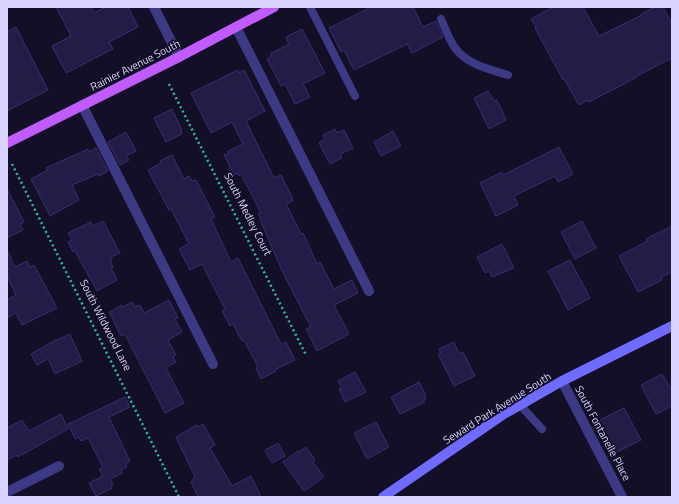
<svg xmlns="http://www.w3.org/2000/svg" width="679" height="504" viewBox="0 0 679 504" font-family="'Titillium Web',sans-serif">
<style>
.building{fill:#241b47;stroke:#3b2d73}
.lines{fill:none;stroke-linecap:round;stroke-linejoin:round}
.path{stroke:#2fb8b0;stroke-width:2.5;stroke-dasharray:2 3;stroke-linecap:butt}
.service{stroke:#3d3a85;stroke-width:8}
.minor{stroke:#3d3a85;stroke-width:10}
.secondary{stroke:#6f6bff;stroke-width:10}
.primary{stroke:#c25bff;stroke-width:10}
.labels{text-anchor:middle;stroke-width:3.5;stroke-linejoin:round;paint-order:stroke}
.street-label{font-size:11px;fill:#d9d4ff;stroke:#130f26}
</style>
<rect width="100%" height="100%" fill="#130f26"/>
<path class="building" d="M56,7H91L94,13L106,7H128L138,27L109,42L113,49L66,73L52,46L71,36Z
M371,7H413L423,27L436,21L443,37L412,53L407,44L354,70L344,50L341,52L329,28Z
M553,7H583L599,36L642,15L641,14L655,7H663L672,24V58L635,77V78L622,85L589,102L588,100L579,105L564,79L563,80L535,28L536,27L531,19Z
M16,27L48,90L7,111V32Z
M302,29L325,73L303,84L310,97L295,104L285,84L281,86L267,59L272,56L270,54L289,44L286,37Z
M238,70L239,73L244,70L265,111L246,121L274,178L281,175L292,197L293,201L286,204L301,234L303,233L317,264L320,262L334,289L352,280L358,293L334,305L349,334L317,351L306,329L311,327L284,275L260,220L261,219L258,214L261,213L241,174L239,176L238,173L234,175L224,155L229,153L228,151L243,144L232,122L211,133L191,93Z
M488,91L494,101L497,100L506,120L489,129L474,98Z
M172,109L182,130H181L182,134L166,142L154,118Z
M335,129L337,133L344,130L353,148L340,154L342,158L330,164L319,143L325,139L323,135Z
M393,131L401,146L381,156L374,142Z
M126,132L136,151L126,156L129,160L120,165L108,142Z
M559,147L573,174L558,182L555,176L514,196L518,205L496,216L480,183L502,172L503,175Z
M96,148L108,171L99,176L98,174L72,185L79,200L50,216L31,179L48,170L46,168L88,149L89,152Z
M172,155L184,179L189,176L192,181L196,180L215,217L211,219L231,262L238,258L281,344L286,342L295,360L276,369V371L261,379L256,368L258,367L244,340L242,341L233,324L230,326L222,311L225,309L202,264L190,270L179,249L189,244L171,209L169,210L148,170L161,163L160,161Z
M7,189L24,222L20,224L23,230L7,238Z
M103,221L120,253L111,257L112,259L110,260L113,267L111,268L117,280L97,291L75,251L73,252L68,242L72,240L68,233L91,222L93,226Z
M582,221L596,248L575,259L561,232Z
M672,226V272L661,277L662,280L638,292L619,256L648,241L646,239Z
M502,244L514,268L492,277L489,271L485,273L477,257Z
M7,250L15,267L27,261L30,267L34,265L57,308L22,325L16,313L7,318V300L16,295L7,276Z
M570,260L590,298L568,310L548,271Z
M169,300L178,318L175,319L182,332L168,340L176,355L173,357L176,362L166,368L184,403L165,413L125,334L121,336L109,312L122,305L123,307L132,302L135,307L140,305L144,313Z
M70,334L82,361L55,374L48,359L37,365L31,354L52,342Z
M454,342L459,354L463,352L475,376L454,386L438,354L441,353L439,349Z
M355,372L366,392L345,402L339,389L342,388L338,381Z
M662,374L672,390V406L656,414L642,387H643L641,385Z
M419,382L426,395L425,396L426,399L423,400L425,402L400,414L391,397Z
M125,397L130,407L109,417L130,461L126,464L127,467L121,470L122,473L110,479L113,485L111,486L112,488L96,496L89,483L103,476L99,469L103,467L88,438L81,441L79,437L75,439L68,424Z
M624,408L641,440L613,454L596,422Z
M61,414L68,429L18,457L17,455L7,460V428L22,420L29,431Z
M376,422L389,447L367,459L354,433Z
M203,424L215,445L210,448L232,486L251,476L261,497H198L191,482L195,477L176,437L197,425L199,427Z
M278,443L285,456L272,463L265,450Z
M306,447L315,460L313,462L324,477L304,491L283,462L298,451L299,452Z"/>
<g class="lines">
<path class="path" d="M169,84L306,355
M12,164L179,497"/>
<path class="service" d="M310,7L355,96
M441,19C445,28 449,39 455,48C468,65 488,69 508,75
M520,405L542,429"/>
<path class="minor" d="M154,7L179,57
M236,27L369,291
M82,105L213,364
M562,381L622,497
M7,492L59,466"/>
<path class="secondary" d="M383,497L504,414L562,381L672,326"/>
<path class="primary" d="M7,143L179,57L274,7"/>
</g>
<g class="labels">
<g class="street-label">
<text transform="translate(135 65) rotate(-27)" y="4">Rainier Avenue South</text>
<text transform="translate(248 214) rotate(63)" y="4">South Medley Court</text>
<text transform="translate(106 325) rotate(63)" y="4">South Wildwood Lane</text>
<text transform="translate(497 408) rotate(-32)" y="4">Seward Park Avenue South</text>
<text transform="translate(603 433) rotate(62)" y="4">South Fontanelle Place</text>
</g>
</g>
<rect width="679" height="504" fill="none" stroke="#d9d4ff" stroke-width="16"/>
</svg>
